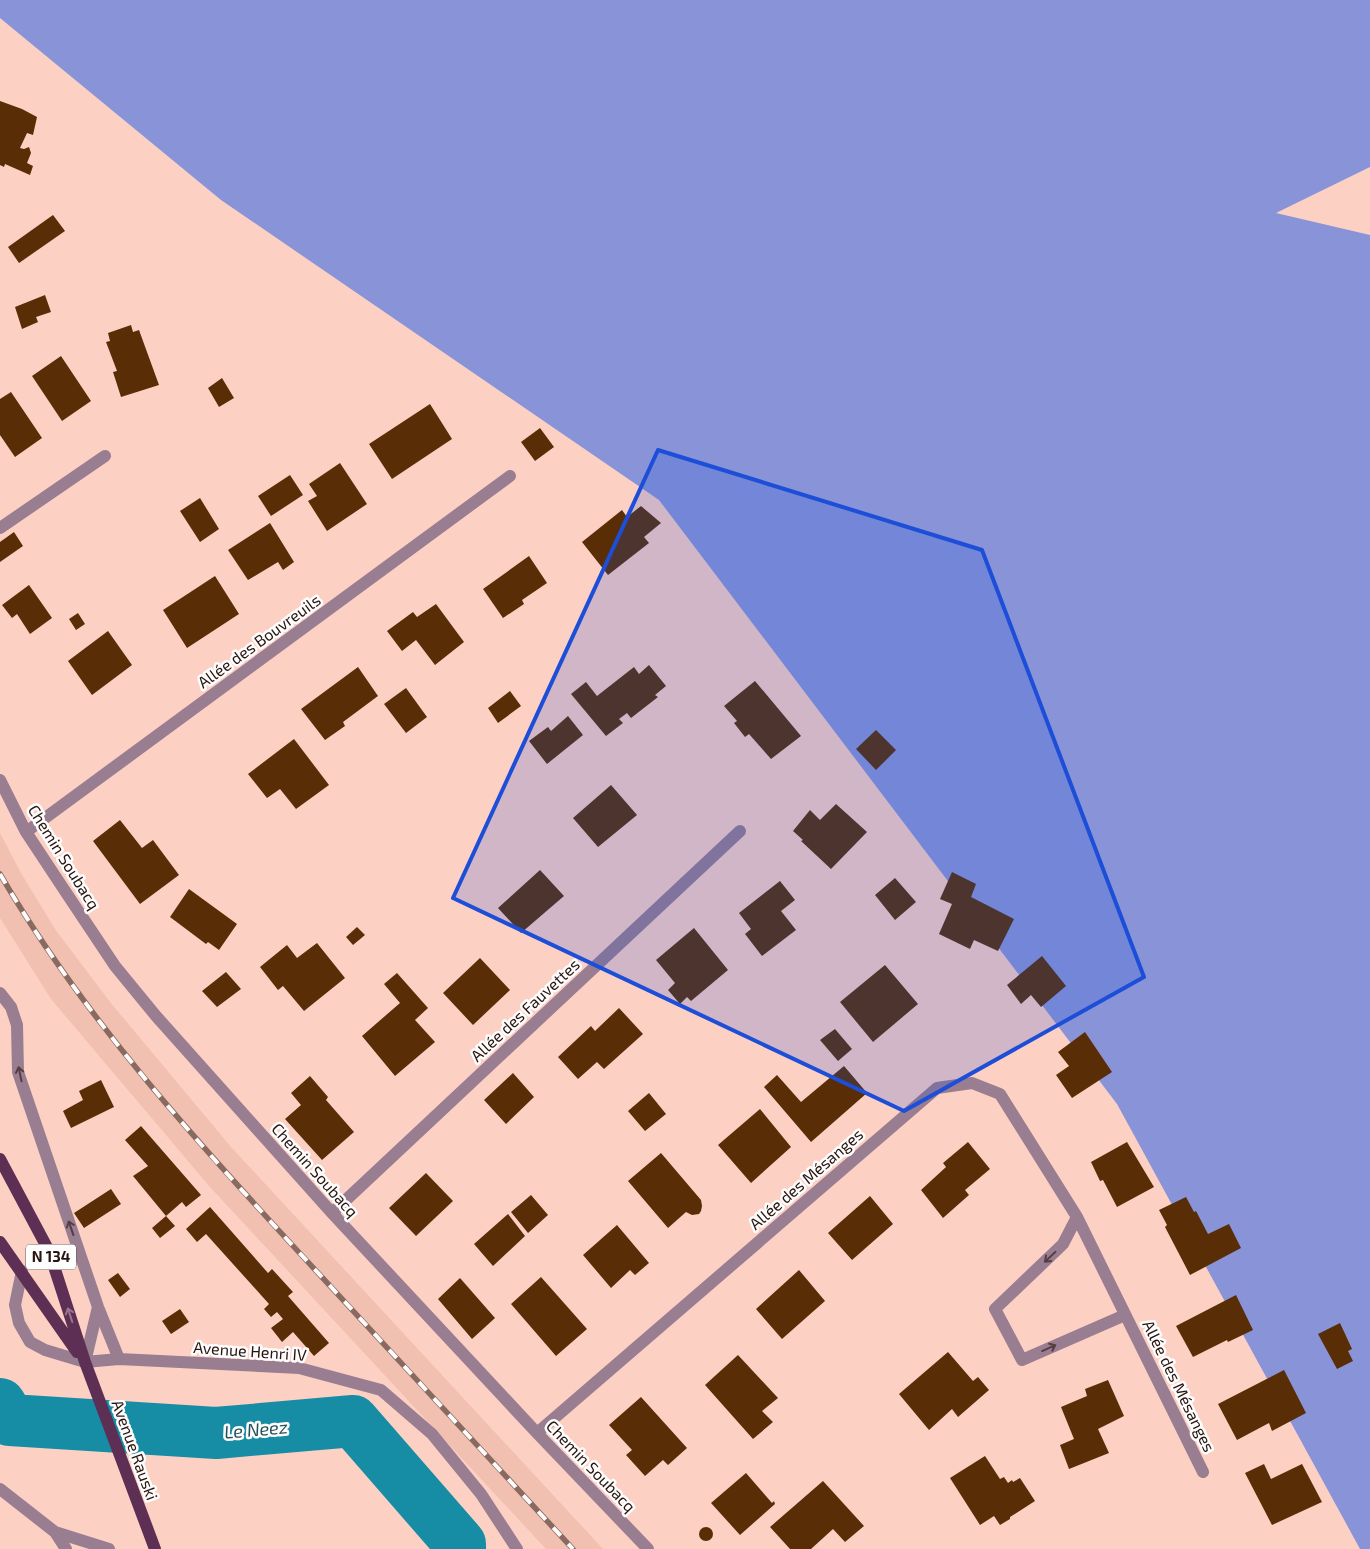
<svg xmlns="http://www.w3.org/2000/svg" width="1370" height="1549" viewBox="0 0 1370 1549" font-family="'Exo 2',sans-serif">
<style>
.built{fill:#f1c0b1}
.forest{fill:#8994d8}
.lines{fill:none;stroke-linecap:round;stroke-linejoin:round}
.river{stroke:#168da5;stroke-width:52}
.building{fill:#592d05}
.minor{stroke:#997d91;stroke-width:12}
.major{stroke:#5e2f54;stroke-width:12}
.rail-casing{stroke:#896a61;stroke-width:5.5}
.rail{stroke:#fdfdfd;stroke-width:4;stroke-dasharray:11;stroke-linecap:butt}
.oneway{stroke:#553e42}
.oneway2{stroke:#96778f}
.marked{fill:#1d4ed8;fill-opacity:0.2;stroke:#1d4ed8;stroke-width:4;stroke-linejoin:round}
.labels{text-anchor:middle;stroke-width:5;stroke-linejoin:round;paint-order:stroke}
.shield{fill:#fdfdfd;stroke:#675a56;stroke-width:1}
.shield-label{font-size:15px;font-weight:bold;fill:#27140e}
.street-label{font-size:16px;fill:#27140e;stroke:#fdfdfd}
.water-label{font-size:18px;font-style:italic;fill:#24515c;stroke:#fdfdfd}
</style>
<rect width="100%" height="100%" fill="#fdd0c4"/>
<path class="built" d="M0,833L21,873L55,929L110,1002L231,1147L603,1549H546L210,1187L51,999L0,918Z"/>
<path class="forest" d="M0,0H1370V167L1276,213L1370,235V1549H1360L1117,1104L659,500L221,200L0,18Z"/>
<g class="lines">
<path class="river" d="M0,1404L10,1420L216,1433L353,1421L460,1544V1549"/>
</g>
<path class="building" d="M0,101L22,109L37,117L33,135L27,133L20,148L24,149L29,147L31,153L27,163L33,166L30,175L5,164L4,167L0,165Z
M53,215L65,231L19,263L8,247Z
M45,295L51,312L36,317L38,322L22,329L15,307Z
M131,325L133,332L139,330L159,385L121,397L113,372L117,371L106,342L110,341L108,333Z
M61,356L91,401L62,421L32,376Z
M222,378L234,398L219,407L208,388Z
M11,392L42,438L15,457L0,435V399Z
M430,404L452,439L392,479L369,444Z
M540,428L554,447L535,461L521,442Z
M340,463L367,504L327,531L308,501L317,496L309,484Z
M290,475L303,495L271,516L258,496Z
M200,498L219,529L200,542L180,511Z
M641,506L661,523L644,537L649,543L608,575L582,542L622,510L627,517Z
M270,523L294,562L283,570L278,562L248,580L228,550Z
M14,532L23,546L0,562V542Z
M529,556L547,583L522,600L524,604L503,618L483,589Z
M215,576L239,614L187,648L163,610Z
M29,585L52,618L30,634L17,614L12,618L2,605Z
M436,604L464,642L435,665L416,640L402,651L387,631L413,612L417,617Z
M78,613L85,624L76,630L69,619Z
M108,631L132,665L92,695L68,661Z
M649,665L666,686L655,695L658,697L631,718L627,713L619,719L623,723L606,736L571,694L586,682L597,696L634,667L639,674Z
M358,667L378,696L343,722L345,726L325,740L301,709Z
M755,681L801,736L771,759L749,734L745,737L734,723L737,721L724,706Z
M406,688L427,717L406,733L384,704Z
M510,691L521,706L498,723L488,708Z
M568,716L583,735L547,764L529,741L548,727L551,731Z
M876,730L896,750L876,770L856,749Z
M294,739L329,785L296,809L280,789L267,798L248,774Z
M611,785L637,815L598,847L573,818Z
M836,804L867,832L831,869L801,841L803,840L793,831L810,810L820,820Z
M120,820L142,848L153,840L179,875L140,904L93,841Z
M540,870L564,896L521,933L498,908Z
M952,872L976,884L971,897L1014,919L998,951L974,940L970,949L939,934L952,904L940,899Z
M895,878L916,902L895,920L875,895Z
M780,881L795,900L781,911L796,930L762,956L745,934L751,929L739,913Z
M189,889L237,924L219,950L208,942L206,944L170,917Z
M357,927L365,935L353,945L346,937Z
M694,928L728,970L691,1001L687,997L680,1004L668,990L675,983L656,960Z
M317,943L345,978L304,1011L283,986L278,990L260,967L287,945L297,958Z
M1042,956L1066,986L1041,1007L1031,995L1021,1004L1007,985Z
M480,958L510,990L473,1025L443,993Z
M885,965L918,1004L873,1042L840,1002Z
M226,972L241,989L217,1007L202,991Z
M397,973L428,1008L415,1020L435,1042L395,1076L362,1036L400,1003L384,984Z
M619,1008L643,1034L604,1069L597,1062L578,1079L558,1057L591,1026L595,1031Z
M835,1029L852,1049L838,1061L820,1040Z
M1085,1032L1112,1072L1072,1098L1056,1075L1069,1066L1058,1052Z
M844,1066L867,1093L811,1142L764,1087L777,1075L801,1102Z
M513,1073L534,1097L506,1124L484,1100Z
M310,1076L328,1097L326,1100L354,1132L322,1160L285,1119L301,1105L291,1093Z
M101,1080L114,1107L71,1128L63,1111L83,1100L79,1091Z
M649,1093L666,1114L645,1131L628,1111Z
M760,1109L791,1147L751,1183L718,1145Z
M141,1126L201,1195L186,1207L182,1202L166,1216L175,1226L160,1238L152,1228L166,1216L133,1176L148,1166L125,1140Z
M968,1142L990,1169L965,1190L969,1195L943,1218L921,1190L946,1167L943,1163Z
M1127,1142L1154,1187L1117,1207L1103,1180L1100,1181L1091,1162Z
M661,1153L701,1200L702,1206L701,1211L699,1214L692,1215L686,1212L668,1228L628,1181Z
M426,1173L453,1201L416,1236L389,1208Z
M111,1189L121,1204L84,1228L74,1213Z
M531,1195L548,1215L528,1233L511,1212Z
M870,1196L893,1224L852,1260L828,1233Z
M1186,1197L1194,1212L1196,1211L1208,1234L1229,1224L1241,1248L1190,1275L1165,1227L1167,1225L1159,1210Z
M210,1207L268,1273L272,1269L293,1292L288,1296L329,1343L314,1356L293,1332L282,1342L271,1328L283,1319L277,1312L271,1317L264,1309L269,1304L206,1234L197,1242L186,1229Z
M508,1214L525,1236L493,1266L474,1244Z
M617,1225L649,1263L635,1275L630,1270L611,1288L583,1255Z
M799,1270L825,1301L782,1339L756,1309Z
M118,1273L130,1289L120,1297L108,1280Z
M541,1277L587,1329L556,1356L511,1304Z
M460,1278L495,1318L472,1339L438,1299Z
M1236,1295L1253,1330L1228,1342L1227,1340L1193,1357L1176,1326Z
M180,1309L189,1322L171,1334L162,1321Z
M1340,1323L1352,1349L1348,1351L1353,1361L1337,1369L1318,1334Z
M948,1352L973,1381L978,1377L989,1390L958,1417L952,1409L929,1430L899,1394Z
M738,1355L778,1398L762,1411L773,1422L753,1439L705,1385Z
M1284,1370L1306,1413L1272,1431L1269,1423L1237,1440L1218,1404Z
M1108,1380L1124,1416L1098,1429L1109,1453L1069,1469L1060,1445L1074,1439L1061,1407L1087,1396L1085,1389Z
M641,1397L687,1448L668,1465L663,1460L645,1476L626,1455L632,1450L609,1425Z
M985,1456L1000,1479L1004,1477L1008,1483L1012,1480L1013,1482L1020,1478L1035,1501L1010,1517V1519L1000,1525L994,1516L980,1525L950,1478Z
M1264,1464L1271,1479L1302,1464L1322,1502L1272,1525L1245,1473Z
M746,1473L772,1503L774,1501L775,1504L740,1535L711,1503Z
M823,1481L864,1526L845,1542L833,1529L811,1549H790L770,1527Z
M699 1534a7 7 0 1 1 14 0a7 7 0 1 1-14 0Z"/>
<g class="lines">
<path class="minor" d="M0,528L105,456
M0,780L26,832L65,891L115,966L156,1016L332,1213L537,1433L648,1549
M26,832L510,476
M0,993L11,1007L17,1025L18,1072L98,1307L119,1359
M332,1213L740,831
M1077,1217L1063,1244L995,1309L1022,1360L1125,1315
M22,1271L15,1305L19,1323L30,1342L45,1350L85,1362L119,1359L299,1368L381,1390L432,1434L481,1494L517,1549
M85,1362L98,1307
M537,1433L937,1088L972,1083L1000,1094L1077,1217L1203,1472
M0,1489L55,1532L66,1549
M55,1532L109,1549"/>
<path class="major" d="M0,1159L49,1251L85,1362L155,1549
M0,1242L77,1352"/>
<defs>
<path id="rail" d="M0,874C83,1017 195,1140 307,1261C396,1357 484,1453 573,1549"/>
</defs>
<use href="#rail" class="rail-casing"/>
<use href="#rail" class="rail"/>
</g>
<defs><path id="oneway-shaft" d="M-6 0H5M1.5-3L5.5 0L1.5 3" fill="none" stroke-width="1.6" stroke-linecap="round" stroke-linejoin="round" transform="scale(1.25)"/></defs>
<g class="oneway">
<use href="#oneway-shaft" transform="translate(20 1074) rotate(-102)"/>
<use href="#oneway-shaft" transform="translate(71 1228) rotate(-109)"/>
<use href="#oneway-shaft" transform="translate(1050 1257) rotate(137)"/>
<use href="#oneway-shaft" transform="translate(1049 1348) rotate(-24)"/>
</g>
<use class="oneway2" href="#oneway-shaft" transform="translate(70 1315) rotate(-108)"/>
<path class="marked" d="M658,450L982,550L1144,977L904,1111L453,898Z"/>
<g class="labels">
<rect class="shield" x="26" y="1244.5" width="50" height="25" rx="4"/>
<g class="shield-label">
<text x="51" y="1262">N 134</text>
</g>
<g class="street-label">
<text transform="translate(259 641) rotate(-36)" y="6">Allée des Bouvreuils</text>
<text transform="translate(64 857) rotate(58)" y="6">Chemin Soubacq</text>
<text transform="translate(525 1010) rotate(-43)" y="6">Allée des Fauvettes</text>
<text transform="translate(315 1170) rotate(48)" y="6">Chemin Soubacq</text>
<text transform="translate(806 1179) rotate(-41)" y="6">Allée des Mésanges</text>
<text transform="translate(250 1351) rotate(4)" y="6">Avenue Henri IV</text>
<text transform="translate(1179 1386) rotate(64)" y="6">Allée des Mésanges</text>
<text transform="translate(135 1450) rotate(70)" y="6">Avenue Rauski</text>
<text transform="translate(591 1466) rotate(46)" y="6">Chemin Soubacq</text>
</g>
<g class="water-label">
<text transform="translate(256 1430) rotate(-5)" y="6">Le Neez</text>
</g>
</g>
</svg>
